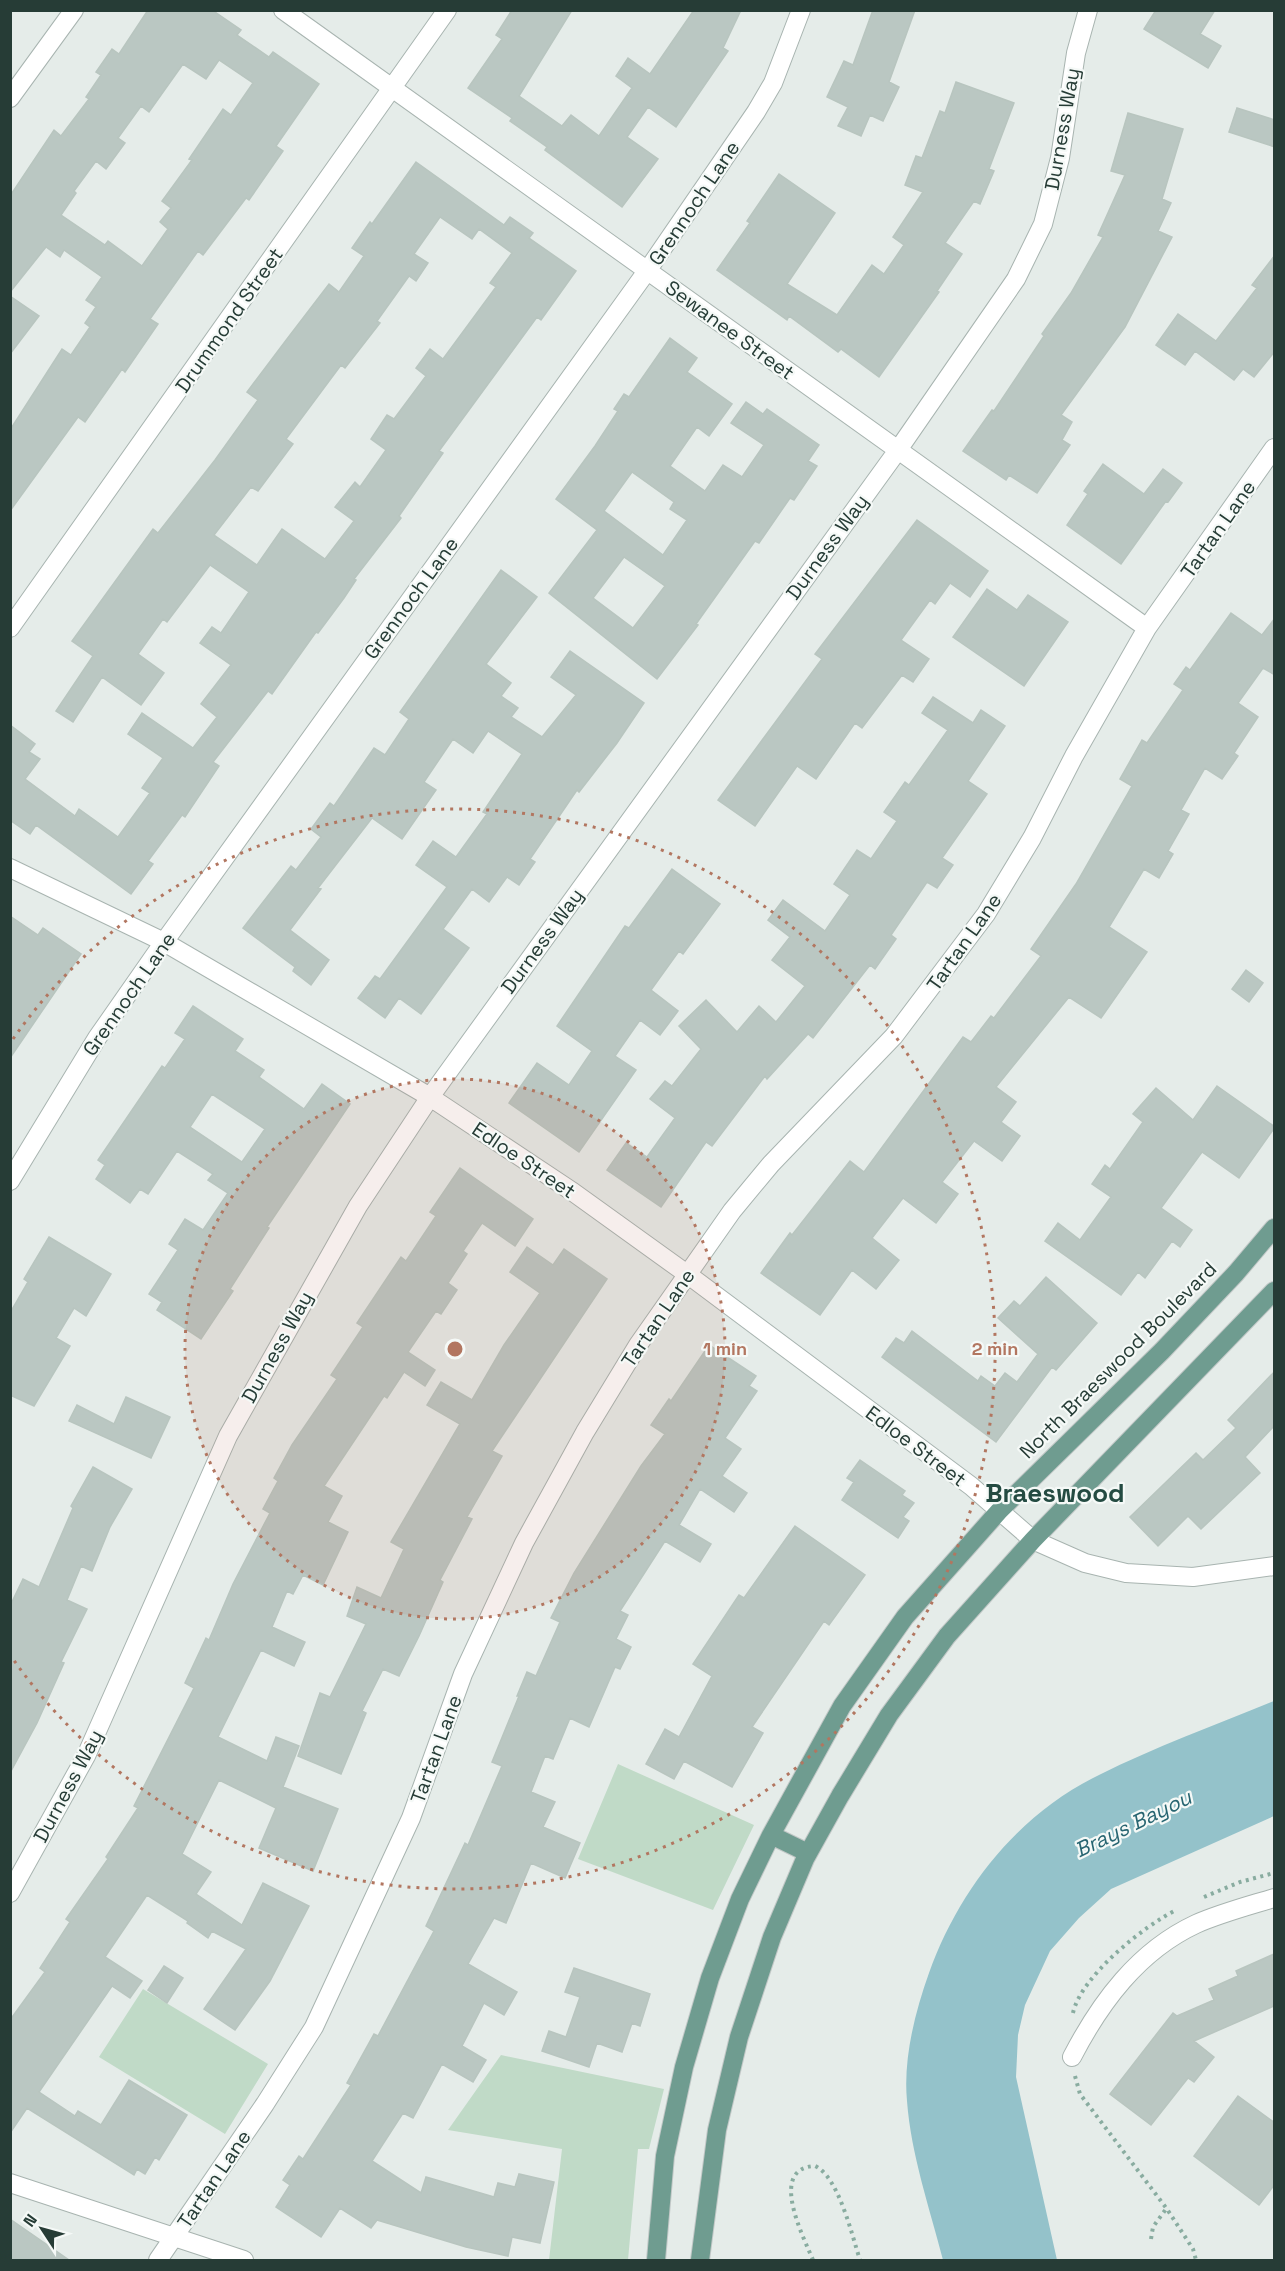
<svg xmlns="http://www.w3.org/2000/svg" width="1285" height="2271" viewBox="0 0 1285 2271" font-family="'Space Grotesk',sans-serif">
<style>
.green{fill:#c0dac7}
.water{fill:#94c2ca}
.building{fill:#bac7c2;stroke:#b8c5bf;stroke-width:1.5;fill-rule:evenodd}
.lines{fill:none;stroke-linecap:round;stroke-linejoin:round}
.minor-casing{stroke:#a8b4b0;stroke-width:20}
.major-casing{stroke:#c2c8c7;stroke-width:20}
.path{stroke:#89aca0;stroke-width:4;stroke-dasharray:3 4.5;stroke-linecap:butt}
.minor{stroke:#fff;stroke-width:18}
.major{stroke:#6f9c90;stroke-width:18}
.ring{fill:none;stroke:#b27660;stroke-width:3;stroke-dasharray:3 6}
.labels{text-anchor:middle;stroke-width:4.5;stroke-linejoin:round;paint-order:stroke}
.street-label{font-size:20px;fill:#263c36;stroke:#f5f9f7}
.water-label{font-size:21px;font-style:italic;fill:#276571;stroke:#f5f9f7}
.district-label{font-size:26px;font-weight:bold;fill:#244b42;stroke:#f5f9f7}
.centre{fill:#b27660;stroke:#f5f9f7;stroke-width:3}
.ring-label{font-size:18px;text-anchor:middle;font-weight:bold;fill:#b27660;stroke:#f5f9f7;stroke-width:4.5;stroke-linejoin:round;paint-order:stroke}
</style>
<rect width="100%" height="100%" fill="#e5ece9"/>
<path class="green" d="M618,1764L754,1825L713,1910L578,1859Z
M143,1989L268,2064L225,2134L99,2057Z
M501,2055L664,2089L649,2149H638L628,2260H549L562,2149L448,2130Z"/>
<path class="water" d="M1274,1701V1816L1111,1889L1079,1918L1050,1951L1025,2005L1018,2035L1016,2077L1057,2260H943C930,2209 911,2155 907,2101C903,2059 915,2012 929,1973C959,1889 1018,1814 1099,1775C1155,1747 1216,1725 1274,1701Z"/>
<path class="building" d="M148,10H212L241,30L237,35L269,57L273,52L319,84L276,146L283,151L249,200L246,198L203,255L198,251L150,319L158,324L125,372L122,369L85,422L78,417L10,511V430L62,349L71,355L90,327L85,323L96,307L86,300L102,277L64,250L60,257L46,247L10,292V196L54,130L61,136L89,99L86,97L101,75L96,72L112,49L119,54ZM219,60L253,83L231,115L223,109L189,159L192,160L162,201L171,208L160,222L168,229L142,266L108,241L105,245L61,215L76,193L74,191L96,161L106,169L125,143L118,138L141,106L149,112L183,64L206,79Z
M512,10H572L519,96L562,126L571,115L599,136L632,88L616,76L628,58L650,74L694,10H741L723,48L728,51L676,127L648,107L627,137L658,159L622,207L545,150L547,147L510,121L512,118L468,88L502,39L496,35Z
M873,10H915L889,82L899,87L883,121L870,115L861,136L838,126L848,107L827,97L844,61L853,65Z
M1156,10H1215L1200,34L1221,46L1208,68L1144,29Z
M956,82L1014,103L989,169L994,171L980,204L974,201L945,243L962,254L937,291L939,292L879,377L841,349L838,352L789,316L787,320L717,270L750,223L747,221L779,174L835,213L787,284L837,315L872,265L884,274L904,245L893,237L923,192L905,185L916,156L922,158L940,111L945,113Z
M1237,108L1275,120V147L1229,132Z
M1128,113L1183,129L1162,199L1171,203L1158,231L1172,237L1125,327L1061,415L1072,422L1062,440L1070,445L1037,493L1009,475L1006,480L963,451L992,410L994,411L1044,336L1042,334L1071,293L1103,237L1098,235L1125,175L1111,171Z
M416,162L504,225L510,217L533,233L529,238L576,271L541,320L537,317L439,451L443,453L399,516L401,518L354,579L356,580L344,598L318,633L316,632L272,694L268,691L213,762L219,766L185,817L182,815L148,861L153,864L131,894L36,825L30,834L10,820V725L35,744L29,752L40,759L25,779L75,816L79,809L118,837L150,793L142,788L163,758L128,734L142,713L193,748L217,717L201,704L231,665L200,643L212,627L221,633L249,592L210,565L167,622L163,619L138,654L164,673L141,705L102,677L73,722L56,711L93,656L72,641L153,529L158,533L215,460L258,400L247,392L287,339L329,284L339,292L364,256L352,248L370,222L372,224ZM440,217L472,239L479,229L512,253L490,283L496,287L443,359L430,349L416,368L426,376L394,419L387,415L371,439L386,450L360,487L355,482L335,507L354,521L325,559L282,529L257,565L214,535L251,487L258,491L293,444L286,439L341,365L345,368L380,323L377,321L409,276L416,281L428,263L414,254Z
M1275,255V351L1254,377L1243,369L1234,380L1195,351L1185,365L1156,345L1178,314L1216,341L1257,288L1252,285Z
M10,296L39,316L10,354Z
M670,338L697,358L687,372L732,404L709,436L697,427L670,466L705,491L723,465L742,477L764,445L731,423L746,402L763,414L767,409L819,445L808,461L817,466L794,500L790,498L759,543L755,541L696,624L698,625L657,679L549,593L597,530L556,499L595,446L618,411L614,409L624,394L629,397ZM632,472L674,502L670,509L687,520L663,555L604,511ZM624,557L665,586L633,628L593,598Z
M1103,464L1144,494L1163,469L1182,483L1168,502L1166,501L1121,564L1067,525L1088,494L1084,491Z
M917,520L988,571L970,597L950,583L935,604L930,600L901,640L929,659L913,682L902,675L862,728L855,723L816,779L797,766L755,826L718,800L822,659L815,654Z
M501,570L537,597L486,664L511,683L501,696L518,708L511,717L542,737L576,695L551,677L570,651L644,703L617,743L579,792L577,790L530,859L535,862L519,885L507,877L489,902L472,889L443,929L469,948L421,1014L399,998L385,1018L358,998L375,976L380,979L447,887L416,865L433,841L456,857L487,814L483,812L522,754L488,731L473,753L453,739L424,782L436,790L402,839L372,818L318,888L321,889L290,930L329,960L311,985L293,971L295,967L243,928L291,866L296,870L321,837L311,829L330,803L334,806L374,748L385,755L409,719L400,712Z
M987,589L1017,610L1028,595L1068,622L1024,686L953,637Z
M1231,613L1262,635L1275,618V675L1263,668L1238,703L1258,717L1234,753L1238,756L1222,779L1205,768L1181,810L1189,814L1168,851L1173,854L1159,878L1144,869L1109,927L1147,952L1101,1018L1069,997L996,1087L1016,1102L1001,1122L1020,1136L1002,1161L974,1141L942,1182L958,1194L936,1223L903,1198L872,1238L899,1260L876,1289L852,1270L820,1315L761,1273L790,1233L792,1235L850,1161L864,1172L963,1037L971,1042L991,1016L994,1018L1041,956L1031,949L1076,884L1132,786L1120,779L1142,740L1147,743L1183,690L1174,684L1186,667L1190,670Z
M933,697L973,723L981,710L1005,726L968,781L987,794L942,858L953,865L937,888L927,882L891,935L896,939L875,969L870,965L813,1038L808,1034L767,1079L765,1076L712,1146L706,1142L661,1207L607,1170L626,1143L647,1157L675,1118L650,1099L665,1081L672,1086L701,1049L679,1026L706,1000L737,1032L759,1006L776,1022L805,986L772,960L790,937L768,920L783,900L825,931L850,895L834,884L857,850L871,859L897,821L884,812L905,782L909,785L948,730L922,713Z
M672,869L720,904L683,954L679,951L651,990L678,1011L660,1035L640,1020L615,1056L636,1070L579,1152L509,1103L537,1063L569,1085L592,1051L557,1026L625,926L629,928Z
M10,916L38,935L43,928L81,954L10,1058Z
M1246,970L1263,983L1249,1002L1232,989Z
M193,1006L243,1039L235,1051L264,1070L259,1077L304,1109L322,1084L350,1104L267,1227L269,1228L230,1289L233,1291L201,1339L157,1310L162,1302L149,1294L178,1250L169,1244L185,1219L203,1230L228,1193L208,1180L213,1174L177,1151L148,1194L140,1189L130,1203L96,1179L105,1165L98,1160L162,1066L165,1068L185,1039L175,1033ZM212,1094L265,1129L242,1162L190,1127Z
M1217,1086L1275,1127L1239,1178L1202,1152L1161,1208L1192,1230L1180,1247L1172,1241L1145,1278L1138,1272L1121,1295L1045,1241L1058,1223L1080,1240L1111,1197L1092,1184L1105,1165L1110,1169L1143,1122L1133,1114L1156,1088L1193,1120Z
M460,1168L533,1219L515,1246L482,1223L463,1251L467,1254L448,1283L457,1290L441,1314L436,1311L408,1352L435,1370L425,1386L404,1372L387,1398L384,1396L324,1486L342,1496L328,1522L348,1532L323,1585L303,1575L293,1594L287,1591L272,1627L305,1642L294,1666L261,1650L218,1737L267,1761L276,1737L299,1746L283,1787L338,1809L313,1871L259,1848L276,1808L219,1780L182,1854L211,1872L196,1894L242,1925L263,1883L309,1906L270,1981L235,2030L204,2009L246,1949L212,1931L208,1938L187,1923L188,1921L147,1895L105,1957L142,1981L130,1998L112,1986L39,2092L75,2116L78,2111L101,2125L129,2080L187,2115L159,2160L155,2157L145,2174L137,2169L134,2175L27,2108L10,2133V2020L45,1972L40,1968L70,1922L66,1919L108,1859L106,1857L138,1808L134,1806L194,1688L185,1683L206,1638L209,1640L233,1584L270,1513L263,1509L278,1481L274,1478L292,1445L337,1379L331,1375L363,1327L357,1323L401,1257L406,1261L436,1216L430,1212Z
M49,1237L111,1274L86,1316L74,1308L56,1338L70,1346L34,1406L10,1395V1313L28,1282L24,1279Z
M527,1247L553,1265L564,1249L607,1279L492,1451L502,1456L467,1517L472,1519L440,1580L443,1582L419,1636L399,1676L383,1669L362,1711L366,1713L341,1774L298,1756L320,1693L330,1697L366,1624L347,1616L357,1587L381,1598L404,1549L391,1542L460,1424L427,1405L441,1382L472,1400L504,1345L540,1293L510,1272Z
M1046,1277L1097,1323L1056,1370L1052,1367L996,1442L882,1357L896,1338L904,1343L912,1331L978,1381L981,1376L995,1386L1005,1373L1017,1382L1038,1354L998,1318L1014,1301L1020,1306Z
M709,1345L756,1376L749,1386L757,1391L725,1438L741,1449L722,1476L747,1493L734,1512L700,1489L679,1525L711,1544L700,1562L665,1541L620,1611L628,1615L616,1639L631,1647L620,1669L615,1667L589,1727L570,1718L553,1759L545,1756L531,1792L555,1802L543,1827L580,1843L565,1878L531,1863L506,1923L494,1918L468,1964L517,1992L504,2015L484,2003L462,2046L486,2060L473,2082L442,2064L413,2118L403,2113L372,2161L421,2193L426,2177L494,2197L498,2183L515,2187L519,2174L554,2182L540,2243L512,2237L508,2256L466,2247L377,2220L371,2228L340,2208L321,2237L276,2207L290,2185L283,2180L299,2156L303,2159L351,2085L347,2083L374,2034L378,2036L434,1931L426,1926L465,1843L468,1845L502,1766L492,1762L519,1696H517L527,1672L536,1676L560,1622L551,1618L574,1573L641,1466L665,1434L651,1425L669,1399L671,1401Z
M1275,1371V1425L1245,1457L1260,1473L1201,1529L1188,1516L1158,1546L1130,1517L1196,1453L1203,1460L1236,1428L1228,1420Z
M126,1397L170,1417L151,1458L69,1421L77,1405L114,1424Z
M860,1460L905,1491L902,1495L914,1503L903,1517L909,1521L898,1538L842,1500L854,1482L847,1478Z
M93,1467L132,1489L110,1527L92,1571L81,1566L67,1600L87,1609L61,1662L64,1663L37,1723L10,1773V1606L23,1579L39,1587L73,1508L71,1506Z
M795,1526L865,1575L829,1625L824,1621L752,1727L763,1733L732,1787L684,1761L674,1779L646,1764L665,1729L679,1737L712,1676L693,1664L739,1595L744,1598Z
M1274,1954V2006L1194,2041L1214,2057L1194,2082L1188,2078L1151,2125L1110,2094L1173,2013L1177,2016L1214,2000L1209,1989L1238,1976L1236,1971Z
M164,1966L183,1978L167,2003L148,1990Z
M574,1968L650,1994L640,2026L632,2023L622,2052L597,2043L589,2067L542,2051L549,2031L566,2037L580,1997L565,1992Z
M1238,2096L1275,2123V2184L1259,2205L1194,2156Z
M10,2219L69,2260H10Z"/>
<g class="lines">
<defs>
<path id="minor" d="M283,10L1147,628
M10,98L74,10
M10,628L447,10
M10,868L164,942L430,1097L573,1192L687,1274L971,1486L1033,1540L1085,1563L1126,1573L1193,1577L1274,1566
M10,1181L97,1038L164,942L647,271L756,112L773,83L801,10
M10,1893L86,1756L228,1436L358,1206L430,1097L898,450L1016,279L1043,224L1060,158L1076,53L1088,10
M1072,2057C1100,2003 1138,1951 1196,1924C1221,1913 1248,1906 1274,1898
M10,2183L244,2260
M158,2260L265,2104L314,2027L411,1818L463,1674L524,1543L585,1432L638,1345L732,1211L771,1164L894,1036L986,914L1032,838L1074,756L1147,628L1274,448"/>
<path id="major" d="M771,1835L808,1853
M656,2260L665,2156L684,2067L710,1978L740,1899L771,1835L842,1706L905,1617L1000,1510L1162,1351L1236,1273L1274,1228
M700,2260L717,2130L739,2037L772,1937L805,1859L840,1796L889,1715L947,1636L1033,1540L1274,1291"/>
</defs>
<use href="#minor" class="minor-casing"/>
<use href="#major" class="major-casing"/>
<path class="path" d="M1204,1897L1240,1882L1274,1873
M1073,2013C1081,1976 1144,1926 1176,1910
M1075,2076L1080,2094L1167,2209L1193,2249L1196,2260
M1151,2239L1153,2227L1166,2209
M813,2260C803,2236 768,2168 815,2166C839,2177 852,2236 860,2260"/>
<use href="#minor" class="minor"/>
<use href="#major" class="major"/>
</g>
<circle cx="455" cy="1349" r="270" fill="#b27660" fill-opacity=".12"/>
<g class="ring">
<circle cx="455" cy="1349" r="270"/>
<path d="M13 1039A540 540 0 1 1 13 1659"/>
</g>
<g class="labels">
<g class="street-label">
<text transform="translate(1062 129) rotate(-80)" y="7">Durness Way</text>
<text transform="translate(694 203) rotate(-56)" y="7">Grennoch Lane</text>
<text transform="translate(229 320) rotate(-55)" y="7">Drummond Street</text>
<text transform="translate(730 330) rotate(36)" y="7">Sewanee Street</text>
<text transform="translate(1218 529) rotate(-55)" y="7">Tartan Lane</text>
<text transform="translate(827 547) rotate(-54)" y="7">Durness Way</text>
<text transform="translate(411 598) rotate(-54)" y="7">Grennoch Lane</text>
<text transform="translate(542 941) rotate(-54)" y="7">Durness Way</text>
<text transform="translate(964 942) rotate(-55)" y="7">Tartan Lane</text>
<text transform="translate(129 994) rotate(-55)" y="7">Grennoch Lane</text>
<text transform="translate(524 1160) rotate(34)" y="7">Edloe Street</text>
<text transform="translate(658 1318) rotate(-56)" y="7">Tartan Lane</text>
<text transform="translate(277 1347) rotate(-61)" y="7">Durness Way</text>
<text transform="translate(1118 1360) rotate(-45)" y="7">North Braeswood Boulevard</text>
<text transform="translate(916 1446) rotate(37)" y="7">Edloe Street</text>
<text transform="translate(436 1749) rotate(-70)" y="7">Tartan Lane</text>
<text transform="translate(68 1786) rotate(-62)" y="7">Durness Way</text>
<text transform="translate(214 2179) rotate(-56)" y="7">Tartan Lane</text>
</g>
<g class="water-label">
<text transform="translate(1133 1824) rotate(-26)" y="7">Brays Bayou</text>
</g>
<g class="district-label">
<text x="1055" y="1502">Braeswood</text>
</g>
</g>
<circle cx="455" cy="1349" r="9" class="centre"/>
<g class="ring-label">
<text x="725" y="1355">1 min</text>
<text x="995" y="1355">2 min</text>
</g>
<rect width="1285" height="2271" fill="none" stroke="#263c36" stroke-width="24"/>
<g transform="translate(42 2229) rotate(306)" stroke="#f5f9f7" stroke-width="4.5" paint-order="stroke">
<path d="M0-4.5L10 22L0 15L-10 22Z" fill="#263c36"/>
<text y="-9" font-size="16" font-weight="bold" text-anchor="middle" fill="#263c36">N</text>
</g>
</svg>
